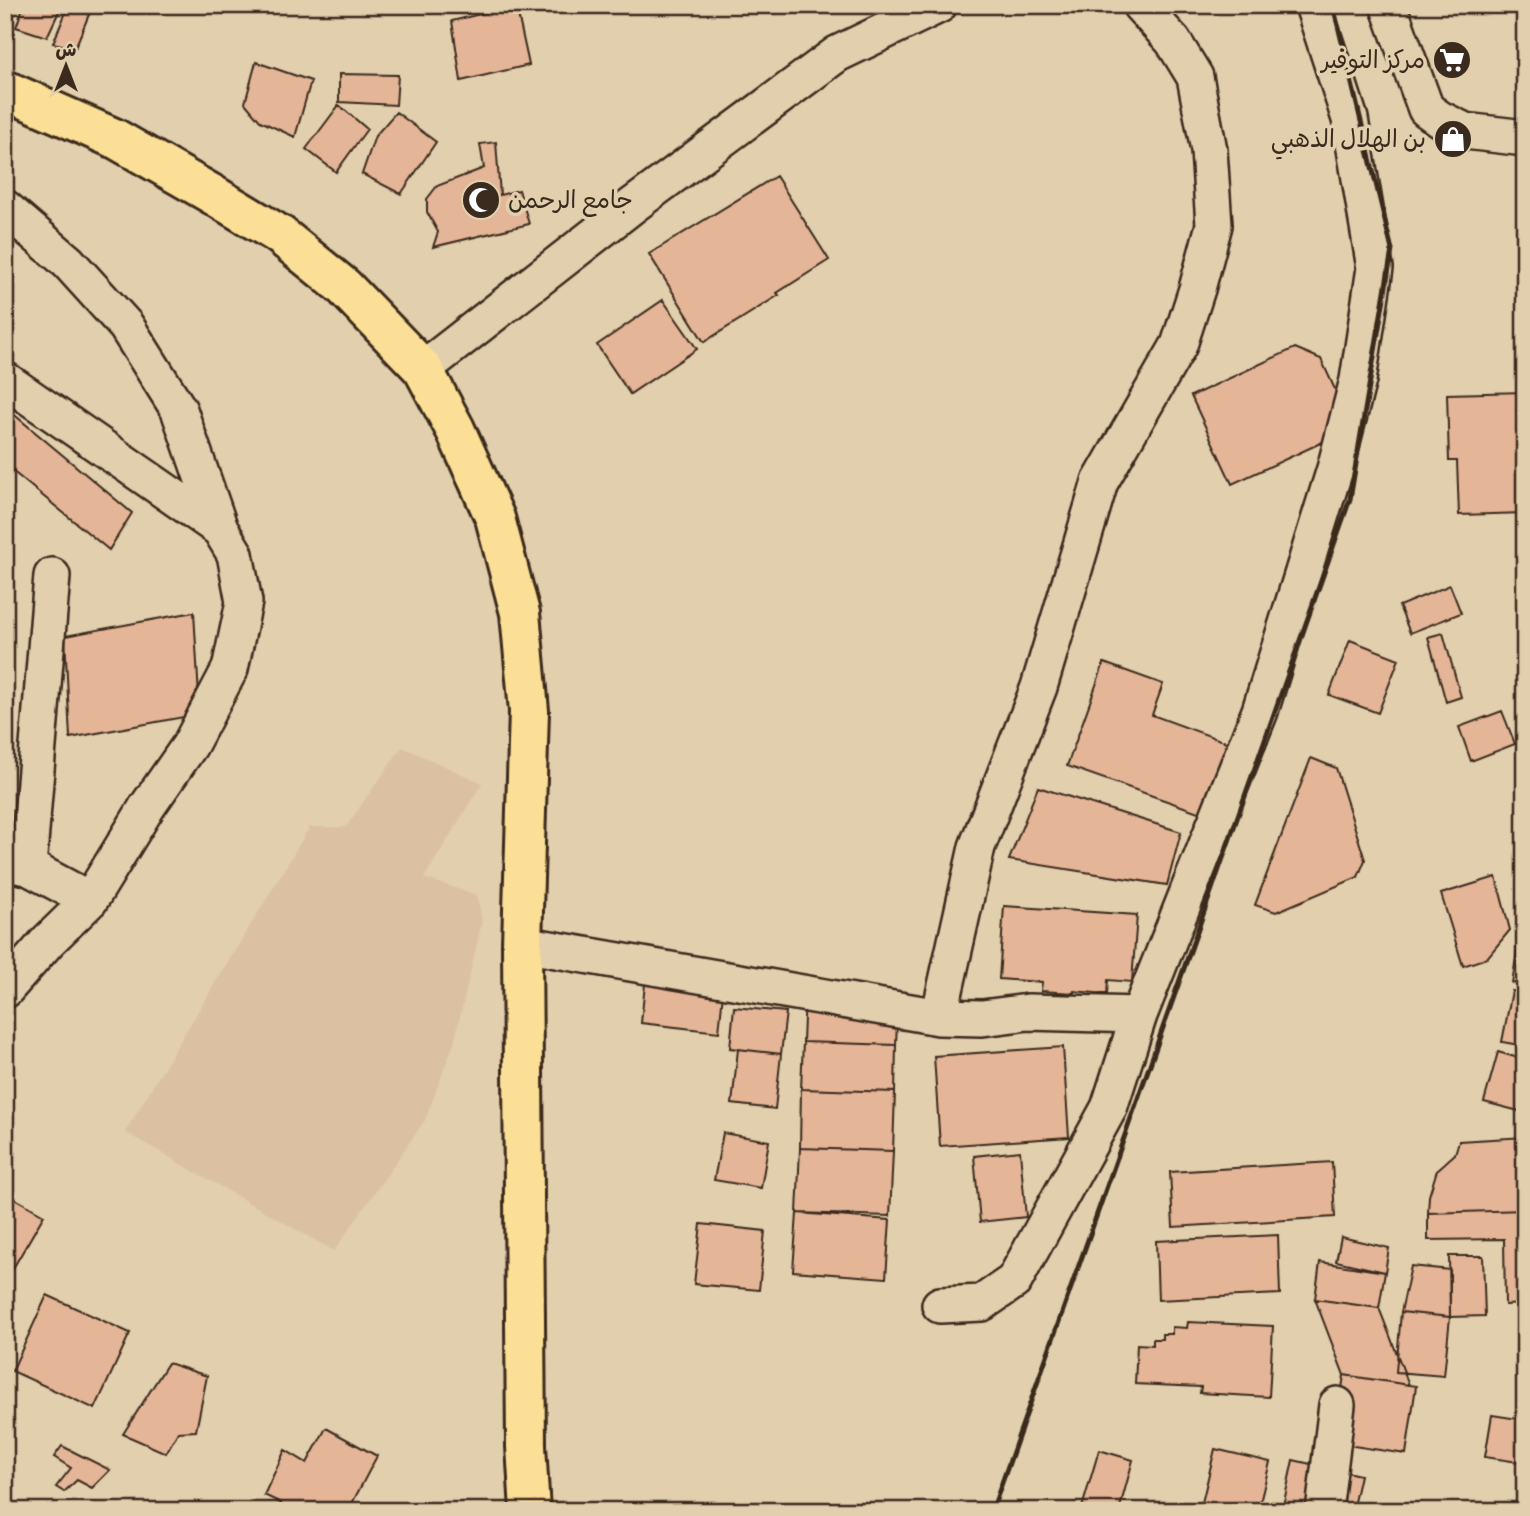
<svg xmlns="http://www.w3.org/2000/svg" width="1530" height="1516" viewBox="0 0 1530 1516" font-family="Itim,'Playpen Sans Arabic',sans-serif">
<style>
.built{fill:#dbc1a1}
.building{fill:#e5b597;stroke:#3b2a1e;stroke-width:2}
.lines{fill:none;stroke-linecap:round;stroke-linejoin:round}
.minor-casing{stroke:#3b2a1e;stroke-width:40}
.primary-casing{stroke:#3b2a1e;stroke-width:44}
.minor{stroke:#e1cfad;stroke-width:35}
.primary{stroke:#fbdf96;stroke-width:38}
.rail{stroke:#3b2a1e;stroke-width:5}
.labels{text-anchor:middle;stroke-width:7;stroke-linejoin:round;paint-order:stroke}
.poi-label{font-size:24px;fill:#3b2a1e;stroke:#e1cfad;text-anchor:end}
</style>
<rect width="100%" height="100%" fill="#e1cfad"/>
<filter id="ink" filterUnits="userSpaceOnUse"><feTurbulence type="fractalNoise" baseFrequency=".0143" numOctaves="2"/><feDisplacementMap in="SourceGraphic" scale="14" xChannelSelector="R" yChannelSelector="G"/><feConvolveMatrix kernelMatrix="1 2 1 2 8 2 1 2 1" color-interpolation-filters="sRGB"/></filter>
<g filter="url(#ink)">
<path class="built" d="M402,747L482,783L424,878L477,895L482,921L454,1043L425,1120L334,1251L125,1132L310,827H346Z"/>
<path class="building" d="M24,5H62L47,37L16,27Z
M69,5H93L75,48L53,43Z
M516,5L529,65L461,81L452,21Z
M256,62L311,81L295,137L260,121L245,103Z
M339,74L398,75L396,105L339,102Z
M339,105L367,129L336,172L306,149Z
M396,112L436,142L401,194L362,174L375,136Z
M496,142L500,195L519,190L529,224L433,247L438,232L427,212V199L437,186L484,168L480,144Z
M776,176L829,260L777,293L779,295L704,342L649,254Z
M663,300L697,349L630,394L597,345Z
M1295,348L1321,359L1345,411L1340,434L1232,484L1191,396Z
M1525,392V513L1459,515L1457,461H1449L1447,394Z
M5,407L132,513L109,550L5,465Z
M1450,585L1461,613L1410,633L1399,606Z
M194,612L200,714L70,738L65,636Z
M1443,633L1461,697L1446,702L1428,637Z
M1350,640L1399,659L1378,713L1329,695Z
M1104,663L1163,684L1152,715L1229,743L1204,814L1067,766Z
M1502,711L1515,744L1471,761L1459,727Z
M1311,758L1336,768L1365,860L1358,877L1276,912L1255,905Z
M1038,787L1181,832L1167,885L1009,860Z
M1496,877L1510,930L1487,958L1463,966L1441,894Z
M1004,906L1137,915L1132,982L1108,980L1107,994L1074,991V993L1041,991L1042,982L999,979Z
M1520,932L1525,933V984L1512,983Z
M645,984L723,993L719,1032L641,1023Z
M1512,991L1525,993V1046L1502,1042Z
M805,994L898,998L896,1045L803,1042Z
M734,1007L786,1012L781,1054L730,1048Z
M803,1042L896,1045L895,1092L801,1089Z
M1063,1047L1069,1137L940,1146L934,1056Z
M738,1049L781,1054L775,1109L732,1104Z
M1498,1052L1525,1060V1090L1519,1111L1484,1102Z
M801,1089L895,1092L893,1151L800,1148Z
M723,1133L769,1141L761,1188L714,1180Z
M1525,1137V1210L1428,1213L1429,1196L1437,1170L1455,1154L1459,1141Z
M800,1148L893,1151L890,1216L797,1213Z
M1020,1151L1026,1217L980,1222L974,1156Z
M1332,1162L1335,1217L1173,1227L1170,1172Z
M5,1193L44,1215L5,1282Z
M1525,1210V1304L1505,1305L1504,1239L1428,1240V1213Z
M797,1213L890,1220L886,1278L793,1271Z
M701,1224L765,1231L759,1290L694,1284Z
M1278,1235L1280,1294L1158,1300L1156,1241Z
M1341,1237L1389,1248L1385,1272L1336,1261Z
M1449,1256H1483L1485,1316L1450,1317Z
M1320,1262L1385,1272L1379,1308L1315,1299Z
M1411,1266L1450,1270V1317L1401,1312Z
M47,1295L130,1333L95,1409L12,1371Z
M1315,1299L1379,1308L1409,1385L1344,1375Z
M1401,1312L1450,1317L1444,1376L1396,1372Z
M1188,1322L1273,1326L1269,1397L1200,1393L1201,1387L1135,1384L1137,1344L1153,1345V1339H1162V1334H1172V1327L1187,1328Z
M168,1363L207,1376L196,1431L178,1432L166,1453L123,1434Z
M1344,1375L1416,1386L1406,1454L1334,1443Z
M1492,1415L1525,1420V1463L1485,1457Z
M326,1428L377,1456L348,1511H275L281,1503L264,1495L285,1450L307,1463Z
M62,1446L110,1470L92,1488L77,1480L64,1492L56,1487L71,1468L54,1457Z
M1215,1449L1270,1462L1258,1511H1200Z
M1099,1450L1133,1460L1119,1511H1081Z
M1293,1460L1360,1475L1352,1511H1282Z"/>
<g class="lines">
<defs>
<path id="minor" d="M1388,5L1426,109L1440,119L1465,131L1525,138
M5,208L68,262L126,326L179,410L220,529L235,554L244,602L230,669L190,745L147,807L90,900
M423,369L632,206L837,54L939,5
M5,380L220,529
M5,863L28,867L90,900L48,941L5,990
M28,867L52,576
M522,944L939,1017L977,847L1039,687L1100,482L1179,345L1197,289L1214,225L1209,150L1195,77L1173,41L1140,5
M939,1017L982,1018L1028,1012L1139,1015
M940,1305L982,1303L1014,1281L1109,1108L1139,1015L1260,711L1335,469L1358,380L1375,268L1350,119L1313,5
M1324,1511L1337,1405"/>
<path id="primary" d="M5,90L116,139L210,193L280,235L344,287L423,369L455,429L495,518L520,613L529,711L522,944L526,1446L530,1511"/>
</defs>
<use href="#minor" class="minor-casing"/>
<use href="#primary" class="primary-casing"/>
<use href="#minor" class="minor"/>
<use href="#primary" class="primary"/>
<path class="rail" d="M992,1511L1350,499L1392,250L1333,5"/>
</g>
</g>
<defs>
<symbol id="supermarket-disc" viewBox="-11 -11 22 22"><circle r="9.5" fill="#3b2a1e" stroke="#e1cfad"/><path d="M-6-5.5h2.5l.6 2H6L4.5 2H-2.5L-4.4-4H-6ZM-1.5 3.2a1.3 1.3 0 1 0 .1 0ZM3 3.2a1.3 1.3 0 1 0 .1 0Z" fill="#fff"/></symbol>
<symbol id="shop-disc" viewBox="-11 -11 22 22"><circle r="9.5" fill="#3b2a1e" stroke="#e1cfad"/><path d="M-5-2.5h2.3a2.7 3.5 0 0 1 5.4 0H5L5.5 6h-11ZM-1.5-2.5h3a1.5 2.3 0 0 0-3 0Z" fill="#fff"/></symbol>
<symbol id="mosque-disc" viewBox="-11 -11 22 22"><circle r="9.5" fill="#3b2a1e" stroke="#e1cfad"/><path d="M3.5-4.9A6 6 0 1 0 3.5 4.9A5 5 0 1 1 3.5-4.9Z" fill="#fff"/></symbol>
</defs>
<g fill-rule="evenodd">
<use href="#supermarket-disc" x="1430" y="38" width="44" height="44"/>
<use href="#shop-disc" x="1431" y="117" width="44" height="44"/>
<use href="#mosque-disc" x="459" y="178" width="44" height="44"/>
</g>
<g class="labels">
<g class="poi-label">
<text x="1425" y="68">مركز التوفير</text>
<text x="1426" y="147">بن الهلال الذهبي</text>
<text x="508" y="208" text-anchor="start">جامع الرحمن</text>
</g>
</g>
<rect width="1530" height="1516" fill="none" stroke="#e1cfad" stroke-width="28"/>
<rect x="14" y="14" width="1502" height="1488" fill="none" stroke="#3b2a1e" stroke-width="2.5" filter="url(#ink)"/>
<g transform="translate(66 66)" stroke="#e1cfad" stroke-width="5" paint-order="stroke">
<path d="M0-5L12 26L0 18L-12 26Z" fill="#3b2a1e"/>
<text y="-10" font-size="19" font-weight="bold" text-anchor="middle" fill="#3b2a1e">ش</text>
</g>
</svg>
